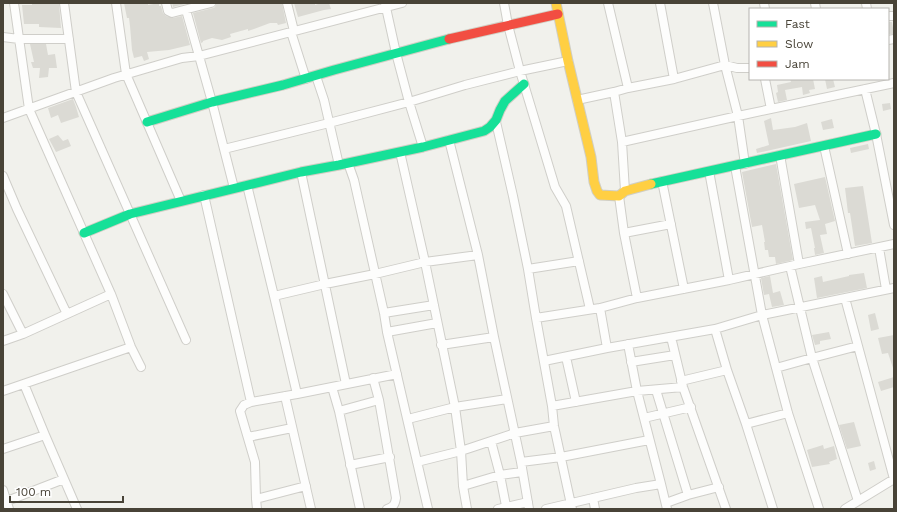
<svg xmlns="http://www.w3.org/2000/svg" width="897" height="512" viewBox="0 0 897 512" font-family="'Work Sans',sans-serif">
<style>
.building{fill:#dbdad4}
.lines{fill:none;stroke-linecap:round;stroke-linejoin:round}
.street-casing{stroke:#cfcec9;stroke-width:10}
.fast-casing{stroke:#d0cec3;stroke-width:11}
.slow-casing{stroke:#d0cec3;stroke-width:11}
.jam-casing{stroke:#d0cec3;stroke-width:11}
.street{stroke:#fdfdfc;stroke-width:8}
.fast{stroke:#16e098;stroke-width:9}
.slow{stroke:#ffcf43;stroke-width:9}
.jam{stroke:#f24e42;stroke-width:9}
</style>
<rect width="100%" height="100%" fill="#f1f1ec"/>
<path class="building" d="M124,3H148V5L159,3V6H161L163,13L166,16L173,18L182,16L190,45L169,50L147,52L149,59L144,61L142,56L134,58L132,50L130,26L129,18H127Z
M172,3H185V4L173,7Z
M216,3H282L286,23L278,25L277,23H270L254,29L248,31V29L230,34L231,37L222,40L212,38L203,41V42L201,43L193,13L213,8L215,7Z
M294,3H315V5L321,3H329L331,9L324,10L298,17Z
M32,4H59L61,28L39,27V24H24L22,5H32Z
M888,22H892L894,34H888Z
M30,44H46L48,55L55,54L57,68H49L48,77L39,78L40,68H33L31,62H34Z
M790,79H813L815,89L809,90L810,93L803,95L802,87L785,90L787,100L778,102L776,93L778,92L777,85L791,82Z
M825,79H833L835,87L827,89Z
M73,99L76,107L79,117L61,123L58,115L51,118L48,108Z
M890,103L891,109L883,111L882,104Z
M771,118L773,130L795,127L807,123L811,141L757,153L756,149L769,145L764,121Z
M832,119L834,128L823,130L821,122Z
M58,135L63,141L68,139L71,146L56,152L49,139Z
M868,144L869,149L851,153L850,148Z
M776,164L793,260L776,264L775,257H769L768,250H765L764,242H765L762,225L752,227L742,172Z
M825,177L835,221L825,224L827,234L820,235L824,253L815,255L814,248H815L811,228L806,229L805,222L820,220L815,205L799,208L794,184Z
M863,186L872,243L855,246L850,213H848L845,188Z
M864,273L867,288L817,298L814,278L822,276L823,282L849,276V275Z
M770,276L773,293L780,291L784,305L772,307L769,294L764,295L761,278Z
M875,313L879,329L871,331L868,315Z
M829,332L831,339L820,341V344L815,345L812,335Z
M894,335V368H893L888,353L882,354L878,338Z
M894,377V387L881,391L878,382Z
M854,422L861,446L847,449L839,425Z
M823,445L824,449L834,446L837,459L829,462L830,464L812,467L807,450Z
M874,461L876,469L870,471L868,463Z"/>
<g class="lines">
<defs>
<path id="street" d="M14,3L29,109L111,294L131,347L141,367
M64,3L76,92L186,340
M116,3L126,74L181,201
M166,3L168,11L172,13L211,3
M287,3L294,31
M385,3L396,53L409,102L423,147
M504,3L508,25L520,71L555,187L566,206L590,309
M608,3L628,88
M660,3L674,79
M713,3L725,65L738,116L745,164
M764,3L765,9
M815,3L816,9
M866,3L867,9
M186,10L212,102L234,188
M888,16H894
M291,32L306,79
M3,37L19,39H69
M888,40L894,39
M316,76L324,100L339,165
M765,79L771,109
M865,89L876,134L894,225
M614,92L622,142L625,191
M577,100L614,92L628,88L674,79L725,65L737,68H750
M3,118L114,78L182,58L199,56L402,3
M496,122L513,196L528,269L536,318L552,406L554,426L572,509
M449,140L478,255L494,337L521,462L529,509
M622,142L738,116L894,83
M824,146L848,254
M224,149L329,123L409,102L465,85L520,71L568,61
M400,152L425,262L455,407L461,451L463,486L467,509
M780,155L799,264
M348,163L354,180L384,313L387,332L428,509
M735,166L762,315L788,413L819,509
M709,171L729,280
M301,172L346,384
M3,176L17,209L67,314
M662,181L684,289
M247,185L274,296L297,394
M204,195L251,402
M619,196L624,233L637,298
M624,233L671,224
M879,248L886,289
M790,266L812,358L858,501
M528,269L579,261
M3,294L23,334
M274,296L325,284L375,274L425,262L478,255
M845,298L894,479
M600,308L607,348
M384,313L434,305
M536,318L600,308L637,298L729,280L799,264L894,244
M715,329L727,370L746,424L773,509
M387,332L437,323
M671,337L683,387L726,509
M3,341L23,334L111,294
M628,344L637,391L661,484L667,509
M441,345L494,337
M566,357L576,402
M544,361L607,348L715,329L762,315L894,288
M631,362L675,355
M776,368L812,358L858,346
M373,378L379,400L396,498C395,505 393,507 387,509
M681,381L727,370
M24,384L45,435L77,509
M332,387L339,411L360,509
M656,390L688,495
M3,391L131,347
M285,396L311,509
M552,406L637,391L683,387
M339,411L379,400
M644,418L691,407
M408,419L455,407L507,399
M746,424L788,413
M248,437L292,428
M491,441L500,475L506,506
M3,449L45,435
M417,462L461,451L515,433L554,426
M521,462L561,457L649,440
M350,465L390,457
M463,486L500,475L522,472
M3,490L9,509
M593,498L595,509
M256,499L306,486
M7,501L64,479
M666,503L688,495L719,487
M257,509L256,499L255,462L240,411L244,405L251,402L297,394L397,374
M498,509L528,502
M546,509L636,488L661,484
M845,509L894,479"/>
<path id="fast" d="M147,122L212,102L283,85L334,70L449,39
M651,184L876,134
M84,233L130,214L301,172L339,165L423,147L484,131L490,127L496,120L500,110L505,101L524,84"/>
<path id="slow" d="M556,3L568,61L591,157L594,182L597,191L600,195L619,196L625,191L651,184"/>
<path id="jam" d="M449,39L558,14"/>
</defs>
<use href="#street" class="street-casing"/>
<use href="#fast" class="fast-casing"/>
<use href="#slow" class="slow-casing"/>
<use href="#jam" class="jam-casing"/>
<use href="#street" class="street"/>
<use href="#fast" class="fast"/>
<use href="#slow" class="slow"/>
<use href="#jam" class="jam"/>
</g>
<rect width="897" height="512" fill="none" stroke="#484337" stroke-width="8"/>
<rect x="749" y="8" width="140" height="72" fill="#ffffff" stroke="#b6b4af"/>
<rect x="757" y="21" width="20" height="6" fill="#16e098" stroke="#b6b4af"/>
<text x="785" y="28" font-size="12" fill="#484337">Fast</text>
<rect x="757" y="41" width="20" height="6" fill="#ffcf43" stroke="#b6b4af"/>
<text x="785" y="48" font-size="12" fill="#484337">Slow</text>
<rect x="757" y="61" width="20" height="6" fill="#f24e42" stroke="#b6b4af"/>
<text x="785" y="68" font-size="12" fill="#484337">Jam</text>
<path d="M10 496v6h113v-6" fill="none" stroke="#484337" stroke-width="2"/>
<text x="16" y="496" font-size="12" fill="#484337" stroke="#ffffff" stroke-width="3" paint-order="stroke">100 m</text>
</svg>
